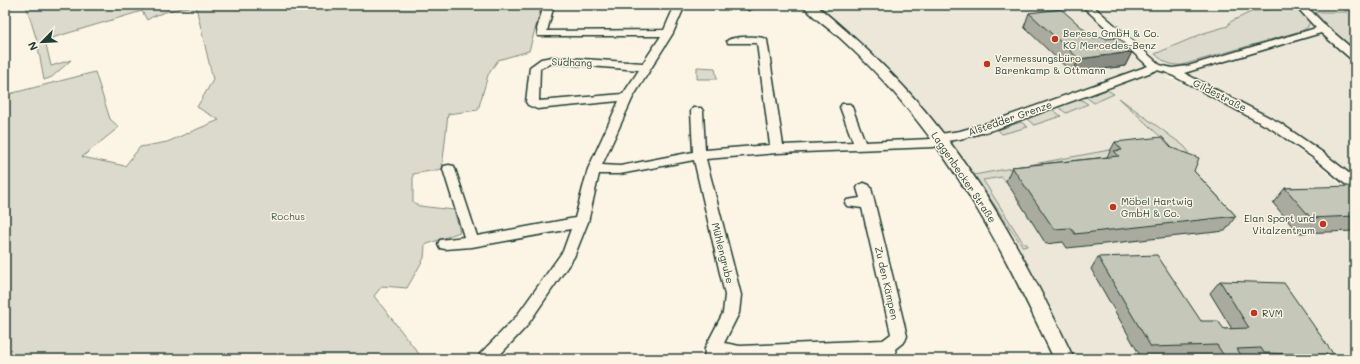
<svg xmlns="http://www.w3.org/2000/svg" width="1360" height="364" viewBox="0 0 1360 364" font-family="Mali,sans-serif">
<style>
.built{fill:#ece7d8;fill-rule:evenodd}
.green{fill:#dcdacc;stroke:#7e8c80}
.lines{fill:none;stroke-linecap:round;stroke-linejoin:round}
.minor-casing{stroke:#1f3d34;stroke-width:3}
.tertiary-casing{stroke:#1f3d34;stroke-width:3}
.minor{fill:#fcf5e5;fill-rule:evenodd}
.tertiary{fill:#fcf5e5;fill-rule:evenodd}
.wall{fill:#a9ab9f;stroke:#1f3d34}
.shaded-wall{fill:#8a8b82;stroke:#1f3d34}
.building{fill:#c5c7b9;stroke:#1f3d34}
.poi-dot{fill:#c8321e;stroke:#fcf5e5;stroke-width:1.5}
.labels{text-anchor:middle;stroke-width:3;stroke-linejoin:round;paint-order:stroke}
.poi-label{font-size:10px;fill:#1f3d34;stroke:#fcf5e5;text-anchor:start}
.street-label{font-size:10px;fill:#1f3d34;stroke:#fcf5e5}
.park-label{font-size:10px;fill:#455c52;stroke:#fcf5e5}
</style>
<rect width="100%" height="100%" fill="#fcf5e5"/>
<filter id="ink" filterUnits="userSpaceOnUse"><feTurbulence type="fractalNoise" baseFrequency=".025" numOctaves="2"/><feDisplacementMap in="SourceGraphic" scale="8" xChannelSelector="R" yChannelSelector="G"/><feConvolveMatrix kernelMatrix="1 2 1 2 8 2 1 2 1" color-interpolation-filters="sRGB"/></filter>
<g filter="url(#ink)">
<path class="built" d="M815,5H1300L1355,59V181L1278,122L1261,112L1198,80L1185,71L1165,78L1180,82L1261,124L1313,161L1355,197V359H1076L1028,266L948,142L885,66ZM1295,8L1307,28L1301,31L1174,65L1160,59L1156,54L1204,33L1228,26L1253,11Z"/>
<path class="green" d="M26,5H542L529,51L498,60L488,75L478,110L448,114L442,169L413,174V202L419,206L454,210L460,232L425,245L424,258L407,288L382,286L374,296L423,359H5V95L95,72L110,119L119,127L82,157L125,166L140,147L167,142L219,120L197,107L213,80L196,7C184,6 157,13 147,20L142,11L45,40L51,66L71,60L52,77L44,80L37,41Z
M1338,5H1350L1355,8V52L1329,28L1315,12H1347Z
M1296,8C1304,11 1306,14 1310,22L1307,28L1301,31L1182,65C1171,66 1164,62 1155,54L1204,33L1228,26L1230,22L1253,11Z
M697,67L715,68L717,79H697Z
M1107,90L1114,94L1094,103L1086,97Z
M1119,98L1184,146L1188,151V154L1110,170L1005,181L1002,177L983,180L1024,244H1027V246L1023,247L974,175L1164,140Z
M1080,99L1088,104L1066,113L1058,107Z
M1052,109L1061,116L1034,125L1027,119Z
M1021,122L1028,127L1002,134L998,130Z"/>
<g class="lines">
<defs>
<path id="minor" d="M544,5H554L547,31L664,30L675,5H685L673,33L633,97L602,165L620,166L693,152L691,111L693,108H701L703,111L705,150L770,145L757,43H728L727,41C731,36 763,35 767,40L783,145L853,142L840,107L842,104H850L852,107L865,142L931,139L940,134L960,131L988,123L1148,66L1081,5H1092L1160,65L1172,68L1188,66L1316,28L1295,5H1305L1327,27L1355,51V60L1351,59L1321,33L1184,73L1280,123L1322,152L1355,178V190L1350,188L1314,158L1272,129L1168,73L1157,70L996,129L960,139L947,141L934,147L777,153L706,159L741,295L739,313L724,343L740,346L883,340L891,334L862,208L847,206L845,203L847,200L860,198L857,188L859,185L864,183L869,185L871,188L907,336L905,341L895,349L897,359H881L880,354L762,359H735L721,356L720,359H704L705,348L723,313L725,295L694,160L620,174H599L588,222L574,257L526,327L496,359H478L480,354L516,317L563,251L571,229L472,247L445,249L440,248L438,244L440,240L464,237L443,169L444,166L449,165L454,166L455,169L477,236L575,218L588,169L619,101L537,109L528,105L526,102L530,67L541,59L552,57L643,63L661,36H538L537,29ZM552,63L639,70L623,94L539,101L540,68Z
M741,5H753L754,7L749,10Z"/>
<path id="tertiary" d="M803,5H816C857,39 897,76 930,117C990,190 1034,275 1074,359H1054C1013,271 969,182 906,107C886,82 863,59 839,37C828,28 811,16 803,5Z"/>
</defs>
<use href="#minor" class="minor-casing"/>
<use href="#tertiary" class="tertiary-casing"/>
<use href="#minor" class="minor"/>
<use href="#tertiary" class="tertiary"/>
</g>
<path class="wall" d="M1029,13L1094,38L1132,52L1125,66L1072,73L1024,27Z
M1115,142L1194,171L1236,216L1225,231L1067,248L1063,242L1046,244L1006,181L1012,167L1108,157H1107Z
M1285,188H1355V231L1298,233L1273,203Z
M1098,257L1201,321L1224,329H1232L1210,293L1220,281L1334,355L1330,359H1209L1207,356L1142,359L1091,269Z"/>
<path class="shaded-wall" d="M1132,52L1125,66L1072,73L1079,59Z"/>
<path class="building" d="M1061,9L1094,38L1104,37L1106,39L1115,38L1120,39L1132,52L1079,59L1029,13Z
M1162,137L1172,148L1199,158L1194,171L1236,216L1075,234L1071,228L1054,229L1012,167L1119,156L1114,151L1122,150L1115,142Z
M1353,186L1355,188V216L1311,218L1285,188Z
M1157,255L1201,321H1218L1224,329L1249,328L1220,281L1284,283L1334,355L1264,353L1261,348L1237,349L1244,359H1226L1217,345L1151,347L1098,257Z"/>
</g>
<g class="poi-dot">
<circle cx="1055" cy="39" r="4"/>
<circle cx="987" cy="64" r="4"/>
<circle cx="1113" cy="207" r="4"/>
<circle cx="1323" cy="224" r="4"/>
<circle cx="1254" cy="313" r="4"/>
</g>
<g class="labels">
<g class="poi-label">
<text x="1063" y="37">Beresa GmbH &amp; Co.<tspan x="1063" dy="12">KG Mercedes-Benz</tspan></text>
<text x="995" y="62">Vermessungsbüro<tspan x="995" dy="12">Barenkamp &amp; Ottmann</tspan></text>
<text x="1121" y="205">Möbel Hartwig<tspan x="1121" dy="12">GmbH &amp; Co.</tspan></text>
<text x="1315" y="222" text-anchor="end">Elan Sport und<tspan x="1315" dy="12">Vitalzentrum</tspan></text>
<text x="1262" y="317">RVM</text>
</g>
<g class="street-label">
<text transform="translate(572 62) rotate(2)" y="4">Südhang</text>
<text transform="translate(1220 95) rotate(27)" y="4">Gildestraße</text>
<text transform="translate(1010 118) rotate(-19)" y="4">Alstedder Grenze</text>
<text transform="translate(964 177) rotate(56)" y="4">Laggenbecker Straße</text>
<text transform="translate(723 253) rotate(76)" y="4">Mühlengrube</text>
<text transform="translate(887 283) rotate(77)" y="4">Zu den Kämpen</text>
</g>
<g class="park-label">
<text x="288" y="220">Rochus</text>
</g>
</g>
<rect width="1360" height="364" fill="none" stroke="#fcf5e5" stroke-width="20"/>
<rect x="10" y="10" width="1340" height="344" fill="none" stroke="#1f3d34" stroke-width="1.5" filter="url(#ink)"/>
<g transform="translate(42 42) rotate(246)" stroke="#fcf5e5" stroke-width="3" paint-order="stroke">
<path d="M0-3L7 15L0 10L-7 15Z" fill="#1f3d34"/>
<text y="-6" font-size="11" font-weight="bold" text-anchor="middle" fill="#1f3d34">N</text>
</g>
</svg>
